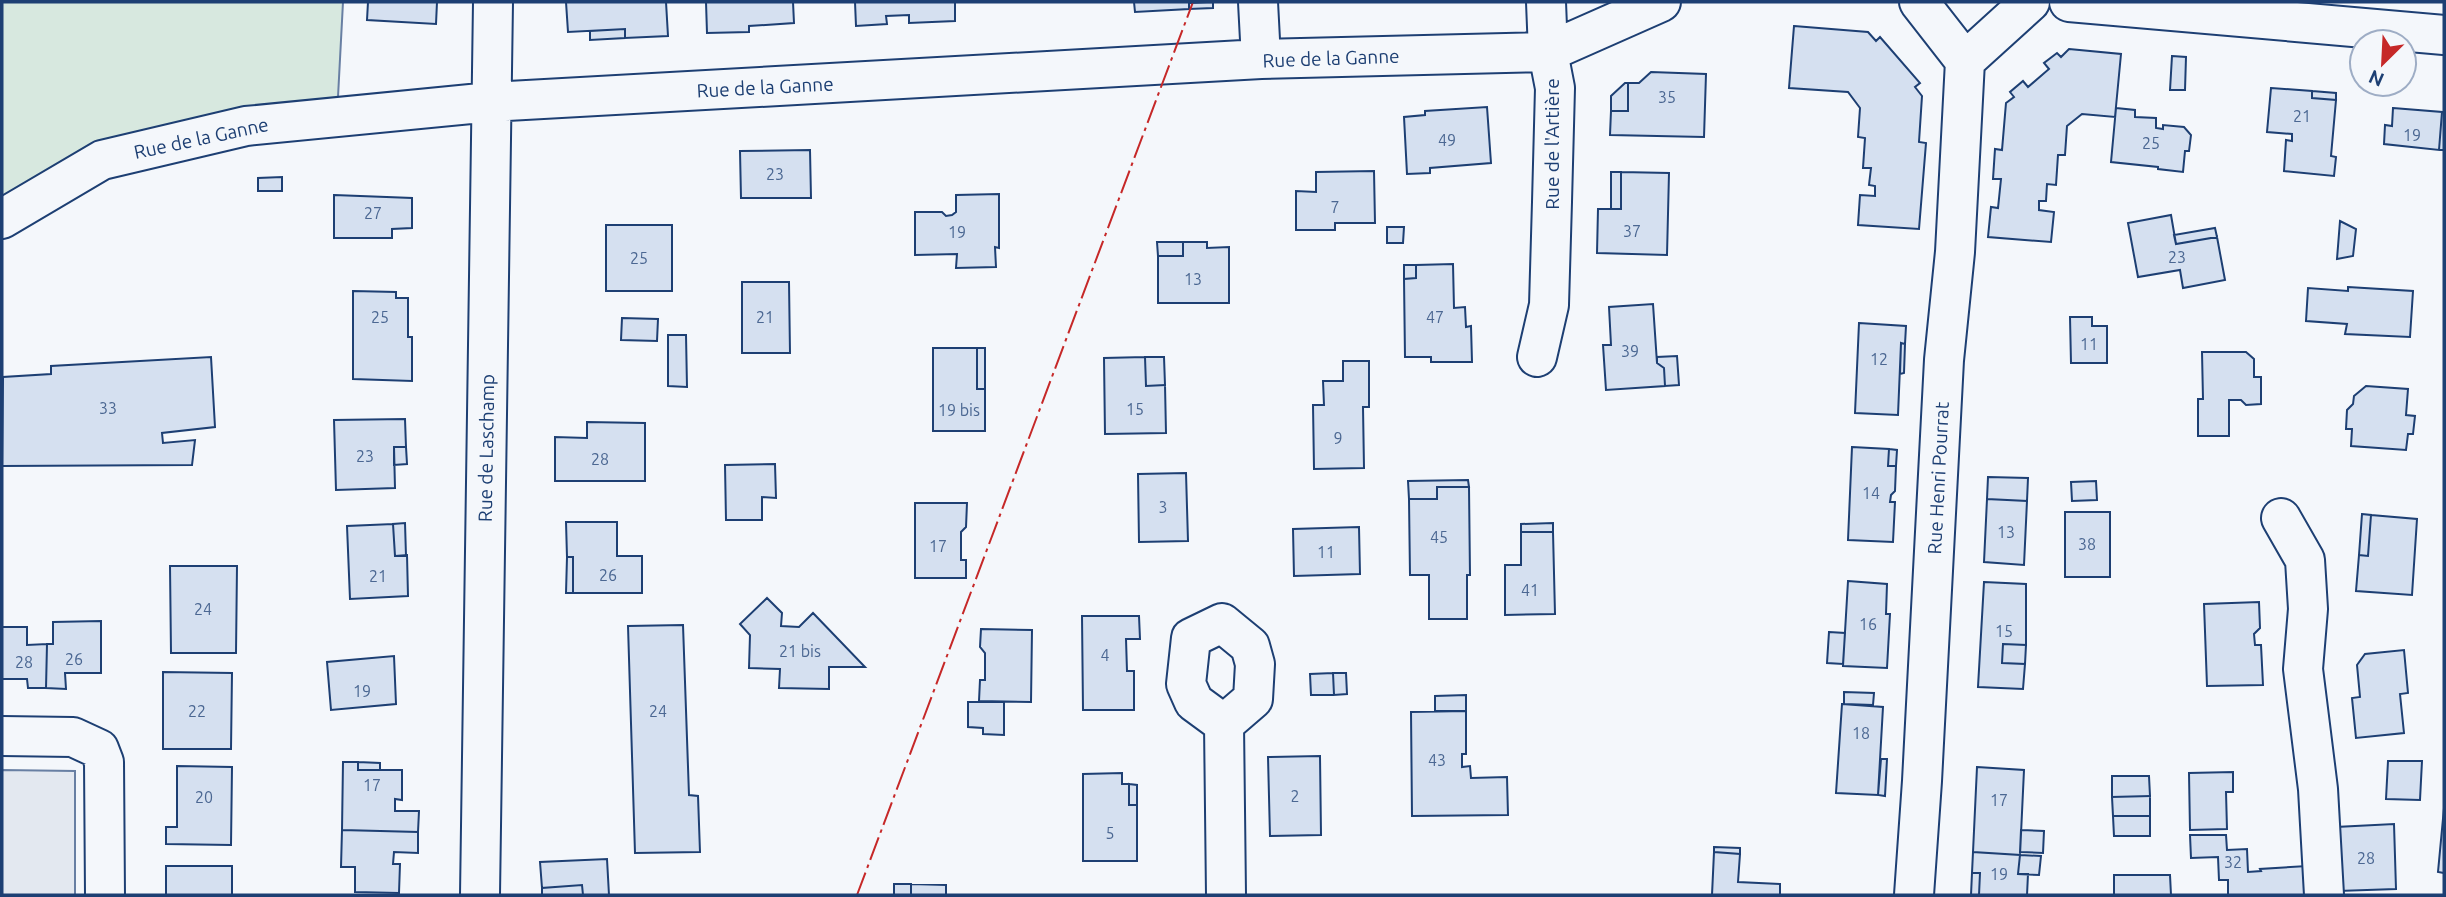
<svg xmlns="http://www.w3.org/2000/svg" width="2446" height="897" viewBox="0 0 2446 897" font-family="Ubuntu,sans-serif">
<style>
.green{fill:#d7e8df;stroke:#687fa3;stroke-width:2}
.parking{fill:#e3e8f0;stroke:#687fa3;stroke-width:2}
.building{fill:#d5e0f0;stroke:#1d3f73;stroke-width:2}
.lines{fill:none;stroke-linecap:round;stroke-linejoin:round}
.minor-casing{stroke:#1d3f73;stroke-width:42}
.minor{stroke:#f4f7fb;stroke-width:38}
.power{stroke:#c62828;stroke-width:2;stroke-dasharray:24 5 3.5 5;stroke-linecap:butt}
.labels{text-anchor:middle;stroke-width:5;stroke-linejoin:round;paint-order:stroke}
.number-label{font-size:16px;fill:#4b6792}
.street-label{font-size:19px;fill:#1d3f73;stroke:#f4f7fb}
</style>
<rect width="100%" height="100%" fill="#f4f7fb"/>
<path class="green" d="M2,2H343L337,116L246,126L2,219Z"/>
<path class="parking" d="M2,770L75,771V895H2Z"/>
<path class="building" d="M368,2H437L436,24L367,20Z
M566,2H666L668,36L625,38V29L568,32Z
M706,2H793L794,23L749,26V32L707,33Z
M855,2H955V21L909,23V15L886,16L887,24L856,26Z
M1134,2H1213L1189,3V9L1135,12Z
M1213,2V8L1189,9V3Z
M1794,26L1868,32L1876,41L1880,37L1920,83L1915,87L1922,96L1919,142L1926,143L1919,229L1858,225L1860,195L1875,196V186L1869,185L1871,168H1863L1865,138L1858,137L1860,108L1848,92L1789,88Z
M625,29V38L590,40V31Z
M2069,49L2121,54L2115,117L2082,114L2067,126L2065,155H2058L2056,185L2047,184L2046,201H2039V210L2054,212L2051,242L1988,237L1991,207L1998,208L2001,179H1993L1995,149L2002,150L2006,103L2014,97L2010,92L2023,81L2028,87L2049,69L2044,63L2057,53L2061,57Z
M2172,56L2186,57L2185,90H2170Z
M1651,72L1706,74L1704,137L1610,135L1611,111H1628V83H1639Z
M1625,83H1628V111H1611V96Z
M2271,88L2312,91V98L2336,100L2331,156L2336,157L2334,176L2284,171L2286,140L2292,141V134L2267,132Z
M2312,91L2336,93V100L2312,98Z
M1487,107L1491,163L1430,168V173L1407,174L1404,117L1425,115V111Z
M2116,108L2135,110V117L2156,118V128L2163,129V125L2184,127L2191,135L2189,151H2185L2183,172L2158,169V167L2111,162Z
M2393,108L2442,112L2439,150L2384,144L2385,125L2392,126Z
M2442,112H2444V150H2439Z
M810,150L811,198H741L740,151Z
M1374,171L1375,223H1335V230H1296V191L1316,192V172Z
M1611,172H1621V209H1611Z
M1621,172L1669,173L1667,255L1597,253L1598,209H1621Z
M282,177V191H258V178Z
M999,194V248L995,247L996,267L956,268L957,254L915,255V212H942L946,216L952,215L956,212V195Z
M334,195L412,198V228L392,229V238H334Z
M2171,215L2176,244L2217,237L2225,280L2183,288L2180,270L2138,277L2128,223Z
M2340,221L2356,229L2353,256L2337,259Z
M606,225H672V291H606Z
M1387,227H1404L1403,243H1387Z
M2215,228L2217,237L2176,244L2174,235Z
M1157,242H1183V256H1158Z
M1183,242H1207V248L1229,247V303H1158V256H1183Z
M1453,264L1454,308L1465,307L1466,327L1471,326L1472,362H1431V357H1405L1404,279L1416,278V265Z
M1404,265H1416V278L1404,279Z
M742,282H789L790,353H742Z
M2348,287L2413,291L2410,337L2345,334L2347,324L2306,321L2308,288L2348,291Z
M353,291L396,292V298H408V337H412V381L353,379Z
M1653,304L1657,363L1664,368L1665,386L1606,390L1603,345H1611L1609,307Z
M2070,317H2092V326H2107V363H2071Z
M622,318L658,319L657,341L621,340Z
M1859,323L1906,326L1905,344L1901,343L1898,415L1855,413Z
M668,335H686L687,387L668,386Z
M1901,343L1905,344L1904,373L1900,374Z
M933,348H977V389H985V431H933Z
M977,348H985V389H977Z
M2202,352H2246L2254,359V377H2261V404L2246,405L2241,400H2229V436H2198V399H2203Z
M1677,356L1679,385L1665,386L1664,368L1657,363V357Z
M211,357L215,427L162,433L163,443L195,440L192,465L2,466L3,377L51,374V366Z
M1145,357L1146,386L1165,385L1166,433L1105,434L1104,358Z
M1145,357H1164L1165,385L1146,386Z
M1343,361H1369V407H1363L1364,468L1314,469L1313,405H1324L1323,381H1343Z
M2366,386L2408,389L2406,415L2415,416L2413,434H2408L2406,450L2351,446L2352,429H2346L2347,410L2353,404L2354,396Z
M405,419L406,447H394L395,488L336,490L334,420Z
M587,422L645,423V481H555V437L587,438Z
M394,447H406L407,464L394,465Z
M1852,447L1889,449L1888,466H1896L1895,491L1891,495L1890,502H1895L1893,542L1848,540Z
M1889,449L1897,450L1896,466H1888Z
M775,464L776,498L762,497V520H726L725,465Z
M1186,473L1188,541L1139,542L1138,474Z
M1988,477L2028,478L2027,501L1987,499Z
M1468,480L1469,487H1437V499H1409L1408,481Z
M2096,481L2097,500L2072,501L2071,482Z
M1437,487H1469L1470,575H1467V619H1429V575H1410L1409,499H1437Z
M1987,499L2027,501L2024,565L1984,562Z
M915,503H967L966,527L961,532V560H966V578H915Z
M2065,512H2110V577H2065Z
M2362,514L2371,515L2368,556L2359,555Z
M2371,515L2417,519L2412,595L2356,591L2359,555L2368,556Z
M566,522H617V556H642V593H573V557H567Z
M405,523L406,556H395L393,524Z
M1553,523V532H1521V524Z
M393,524L395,556L407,555L408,596L350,599L347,526Z
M1359,527L1360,574L1294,576L1293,529Z
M1521,532H1553L1555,614L1505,615V565H1521Z
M567,557H573V593H566Z
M170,566H237L236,653H171Z
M1848,581L1887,584L1886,614H1890L1887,668L1843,666Z
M1984,582L2026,584V645L2003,644L2002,663L2025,664L2023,689L1978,687Z
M767,598L782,613L781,626L799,627L813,613L865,667H829V689L779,688L780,669L749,668L750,635L740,624Z
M2259,602L2260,628L2254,634L2255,645H2261L2263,685L2207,686L2204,604Z
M1082,616H1139L1140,639H1126L1127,671H1134V710H1083Z
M101,621V673H65L66,689L46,688L47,644H53V622Z
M683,625L689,795L698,796L700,852L635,853L628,626Z
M2,627H27V645L47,644L46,688H28L27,679H2Z
M981,629L1032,630L1031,702L979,701L980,680H985V653L980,647Z
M1829,632L1845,633L1843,664L1827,663Z
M2003,644L2026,645L2025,664L2002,663Z
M2404,650L2408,693L2400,694L2404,733L2356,738L2352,698L2360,697L2357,665L2365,654Z
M394,656L396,704L331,710L327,662Z
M163,672L232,673L231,749H163Z
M1333,673H1346L1347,694L1334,695Z
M1333,673L1334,695H1311L1310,674Z
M1844,692L1874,693L1873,705L1844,704Z
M1466,695V711H1435V696Z
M968,702H1004V735L983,734V728L968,727Z
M1842,704L1883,707L1878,795L1836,793Z
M1466,711V754H1462V767L1470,766L1471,778L1507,777L1508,815L1412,816L1411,712Z
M1320,756L1321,835L1270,836L1268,757Z
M1881,759H1887L1885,796L1878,795Z
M2388,761H2422L2420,800L2386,799Z
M343,762H358V770H402V800L395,799V811H419L418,832L342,830Z
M358,762L380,763V770H358Z
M177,766L232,767L231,845L166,844V827H177Z
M1977,767L2024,770L2020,855L1973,852Z
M2233,772V792H2226L2227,829L2190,830L2189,773Z
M1122,773V784H1129V805H1137V861H1083V774Z
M2112,776H2149L2150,796L2112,797Z
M1129,784L1137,785V805H1129Z
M2150,796V816H2113L2112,797Z
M2444,808V873L2438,872Z
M2113,816H2150V836H2114Z
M2394,824L2396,889L2338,891L2336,827Z
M342,830L418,832V853L394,852L393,864H400L399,893L355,892V867H341Z
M2021,830L2044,831L2043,853L2020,852Z
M2190,835H2226L2227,850L2247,849L2248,872L2261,871L2260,869L2307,866L2308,895H2228V880H2219L2218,857L2191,858Z
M1714,847L1740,848V854L1714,852Z
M1714,852L1740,854L1738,882L1780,884V895H1712Z
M1973,852L2020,855L2018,874H2028L2027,895H1979L1980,873H1972Z
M2020,855L2041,856L2039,875L2018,874Z
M607,859L609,895H583L582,885L542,888L540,862Z
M166,866H232V895H166Z
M1972,873H1980L1979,895H1971Z
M2114,875H2170L2171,895H2114Z
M894,884H911V895H894Z
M911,884L946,885V895H911Z
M582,885L583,895H542V888Z"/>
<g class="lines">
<defs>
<path id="minor" d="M1258,2L1261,59
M1919,2L1965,61
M2069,2L2444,35
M1965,61L2030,2
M2,219L102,160L246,126L491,102L1261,59L1548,52L1661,2
M1537,357L1549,305L1552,202L1555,88L1548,52L1546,2
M2281,518L2305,560L2308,609L2303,669L2318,789L2324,895
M1224,724L1194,702L1186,684L1191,638L1222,623L1250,646L1255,664L1253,699L1224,724L1226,895
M2,736L73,737L99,749L104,762L105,895
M480,895L493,2
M1914,895L1922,781L1944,360L1955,252L1965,61"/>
</defs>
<use href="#minor" class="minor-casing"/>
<use href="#minor" class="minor"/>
<path class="power" d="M857,895L1193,2"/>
</g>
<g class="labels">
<g class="number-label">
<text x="1667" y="103">35</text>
<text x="2302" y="122">21</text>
<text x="2412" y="141">19</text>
<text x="1447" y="146">49</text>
<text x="2151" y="149">25</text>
<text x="775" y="180">23</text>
<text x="1335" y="213">7</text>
<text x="373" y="219">27</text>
<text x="1632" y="237">37</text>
<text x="957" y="238">19</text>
<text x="2177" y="263">23</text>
<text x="639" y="264">25</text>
<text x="1193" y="285">13</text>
<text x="380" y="323">25</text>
<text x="765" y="323">21</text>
<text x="1435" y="323">47</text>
<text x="2089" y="350">11</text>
<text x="1630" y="357">39</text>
<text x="1879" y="365">12</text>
<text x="108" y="414">33</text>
<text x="1135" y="415">15</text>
<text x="959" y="416">19 bis</text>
<text x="1338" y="444">9</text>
<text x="365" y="462">23</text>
<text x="600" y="465">28</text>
<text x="1871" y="499">14</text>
<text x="1163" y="513">3</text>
<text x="2006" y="538">13</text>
<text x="1439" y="543">45</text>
<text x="2087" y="550">38</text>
<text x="938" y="552">17</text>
<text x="1326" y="558">11</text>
<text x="608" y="581">26</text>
<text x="378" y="582">21</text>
<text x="1530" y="596">41</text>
<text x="203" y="615">24</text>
<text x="1868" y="630">16</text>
<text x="2004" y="637">15</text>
<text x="800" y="657">21 bis</text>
<text x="1105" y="661">4</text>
<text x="74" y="665">26</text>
<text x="24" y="668">28</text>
<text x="362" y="697">19</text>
<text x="197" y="717">22</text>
<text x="658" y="717">24</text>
<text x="1861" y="739">18</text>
<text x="1437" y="766">43</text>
<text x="372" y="791">17</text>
<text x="1295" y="802">2</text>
<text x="204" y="803">20</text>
<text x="1999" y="806">17</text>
<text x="1110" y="839">5</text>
<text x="2366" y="864">28</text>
<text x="2233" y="868">32</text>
<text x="1999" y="880">19</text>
</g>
<g class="street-label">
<text transform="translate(1331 58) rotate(-2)" y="7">Rue de la Ganne</text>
<text transform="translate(765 87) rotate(-3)" y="7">Rue de la Ganne</text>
<text transform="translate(201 138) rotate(-12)" y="7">Rue de la Ganne</text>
<text transform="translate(1552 144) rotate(-90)" y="7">Rue de l'Artière</text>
<text transform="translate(486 448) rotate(-89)" y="7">Rue de Laschamp</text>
<text transform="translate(1938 478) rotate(-87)" y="7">Rue Henri Pourrat</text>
</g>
</g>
<rect width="2446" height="897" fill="none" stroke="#1d3f73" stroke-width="7"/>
<g transform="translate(2383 63) rotate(204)"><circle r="33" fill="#f4f7fb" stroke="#9eadc5" stroke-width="2"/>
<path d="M0-5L12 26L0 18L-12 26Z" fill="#c62828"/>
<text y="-10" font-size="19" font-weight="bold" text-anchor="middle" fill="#1d3f73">N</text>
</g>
</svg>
